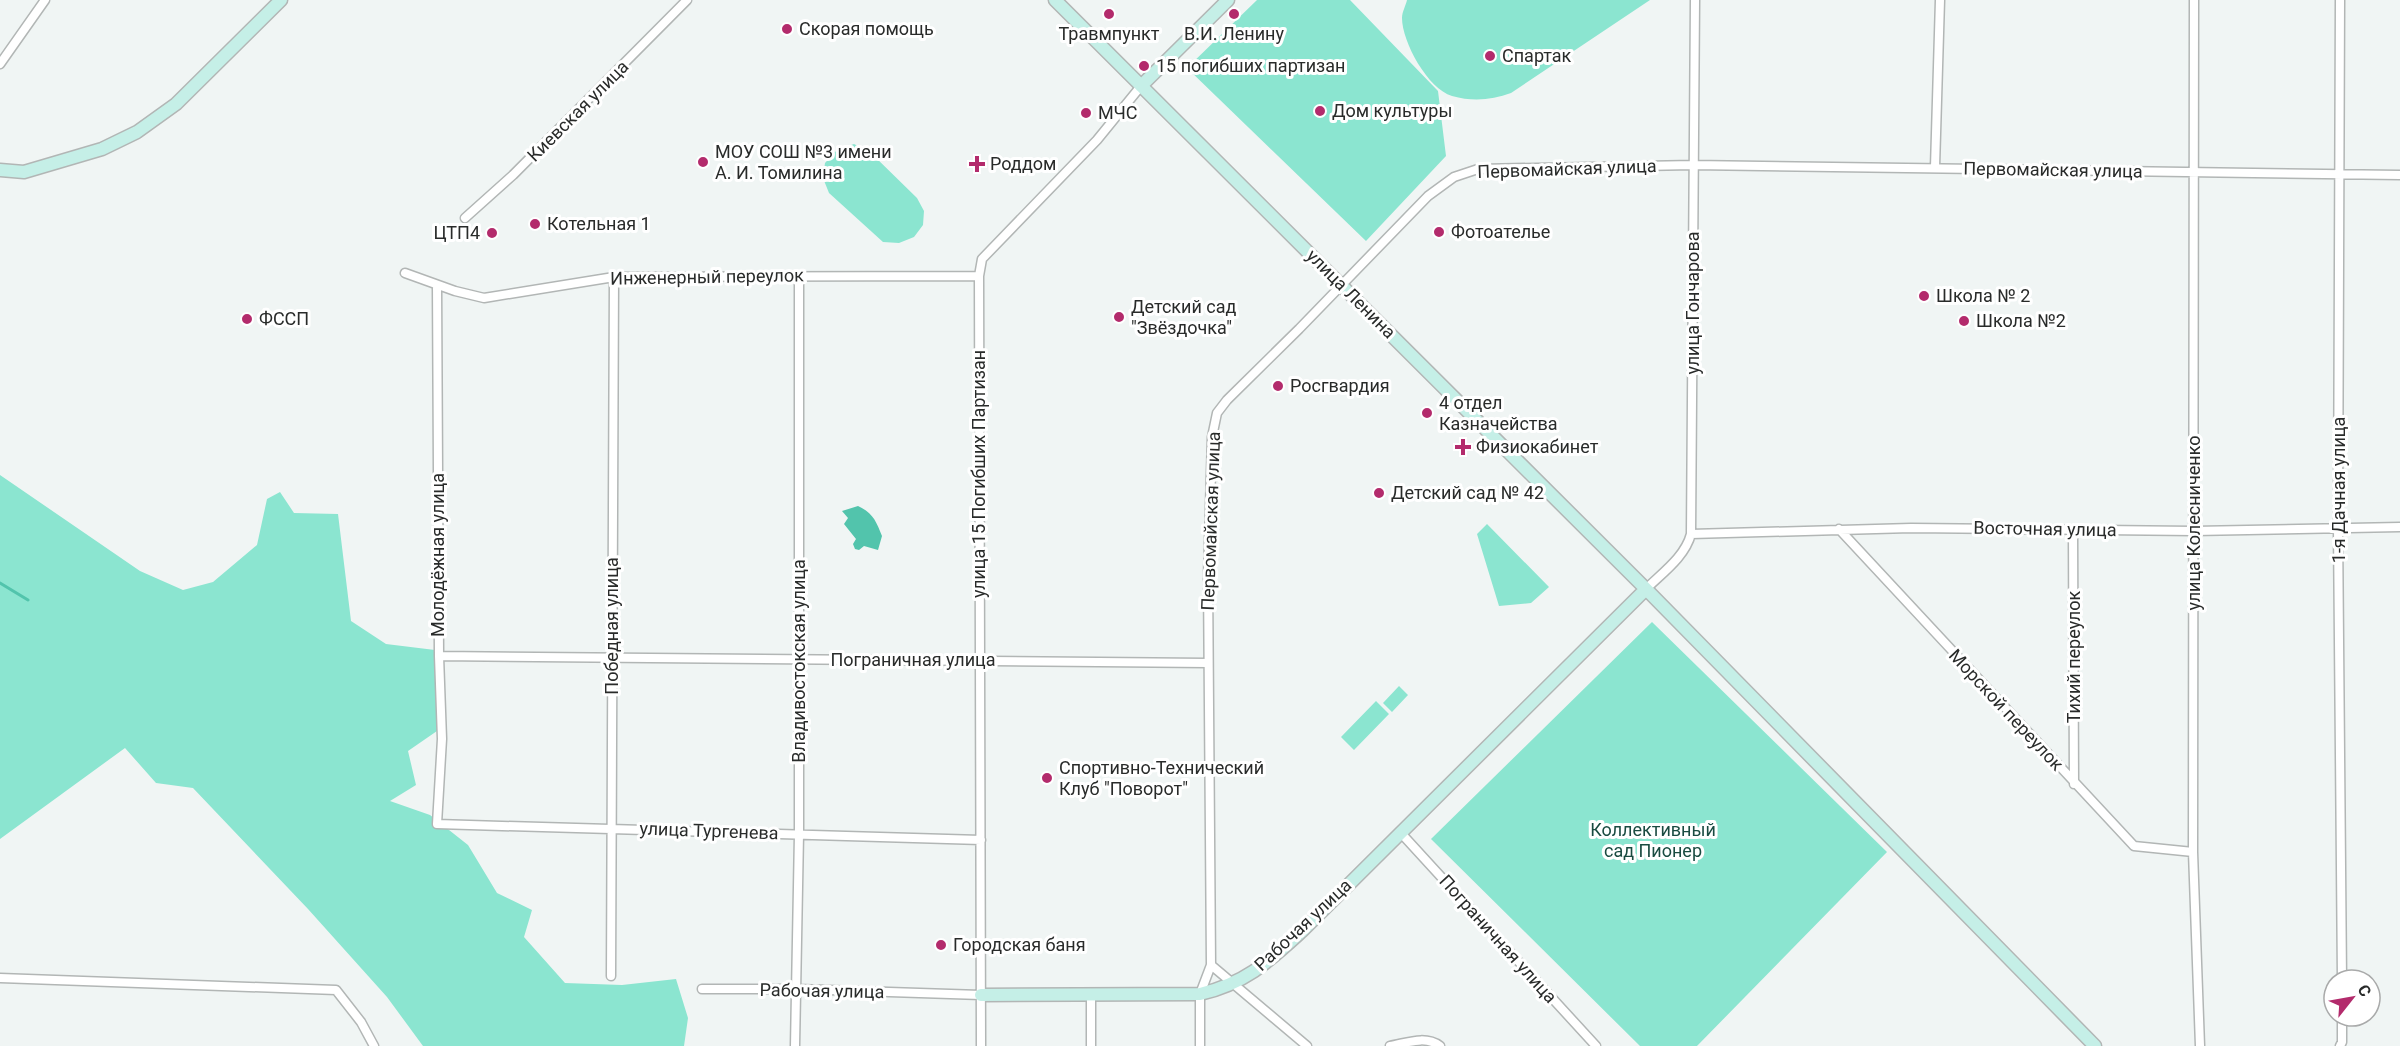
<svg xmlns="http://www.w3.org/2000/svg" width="2400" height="1046" viewBox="0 0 2400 1046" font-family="Roboto,sans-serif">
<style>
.green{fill:#8be5d0}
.water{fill:#52c4ac}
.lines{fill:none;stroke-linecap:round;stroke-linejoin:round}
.stream{stroke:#52c4ac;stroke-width:3}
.street-casing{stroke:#b2b6b5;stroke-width:11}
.secondary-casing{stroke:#b2b6b5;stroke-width:15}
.street{stroke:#fff;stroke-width:8}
.secondary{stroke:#c5efe7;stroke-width:12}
.poi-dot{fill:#b32b6c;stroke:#fff;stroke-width:2}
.labels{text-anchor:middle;stroke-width:6;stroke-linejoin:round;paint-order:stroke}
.poi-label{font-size:18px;fill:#292b2a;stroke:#fff;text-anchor:start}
.street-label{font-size:18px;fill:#292b2a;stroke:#fff}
.park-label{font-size:18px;fill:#194b41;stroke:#fff}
</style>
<rect width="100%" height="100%" fill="#f0f5f4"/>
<path class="green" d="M1257,0H1350L1438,91L1446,156L1366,241L1187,68Z
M1407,0H1650L1511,93C1492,100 1473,102 1452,96C1428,89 1402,42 1402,18C1402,12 1406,5 1407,0Z
M854,144L870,152L917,198L924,211L923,225L914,237L899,243L883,242L829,193L823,178L825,163L837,150Z
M0,475L140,571L183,590L213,582L257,545L267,499L280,492L294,513L338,514L351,621L386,644L435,650L437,731L408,751L416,785L390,801L430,815L468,845L497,893L532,910L524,937L565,983L622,985L676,979L688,1018L684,1046H423L387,997L308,909L193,788L156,783L125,748L0,839Z
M1487,524L1549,587L1531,603L1499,606L1477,534Z
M1652,622L1887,852L1697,1046H1640L1431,839Z
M1399,686L1408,695L1392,712L1383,703Z
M1376,701L1389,714L1354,750L1341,737Z"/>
<path class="water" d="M858,506C873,513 876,521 882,536L878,550L864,546L859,550L855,549L853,544L856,539L844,524L848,518L842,511Z"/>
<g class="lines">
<path class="stream" d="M0,583L28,600"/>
<defs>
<path id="street" d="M2194,0L2193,852L2200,1046
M2340,0L2338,528L2342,980
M0,64L45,0
M1935,167L1940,0
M465,218L513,175L687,0
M405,273L455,291L484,298L614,277L979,276
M437,285L439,656L442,739L437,824L981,840
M1839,529L2134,846L2193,852
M2073,530L2074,784
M1691,534L1911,528L2194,531L2400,527
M1646,589C1662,573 1685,557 1691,534L1695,0
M439,656L1208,663
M1400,832L1596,1046
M1211,965L1307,1046
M611,976L614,277
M0,978L336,990L361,1022L374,1046
M702,989H797L981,995
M1091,994V1046
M795,1046L799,834V276
M981,1046L979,276L982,259L1097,140L1141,86
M1200,1046V994L1211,965L1208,577L1212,437L1217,413L1227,400L1299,329L1428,196L1454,177L1478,169L1693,165L2400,175
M1390,1046C1407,1043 1425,1035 1440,1046
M2340,1046L2342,1042V1016"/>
<path id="secondary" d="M1055,0L1646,589L2095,1046
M1141,86L1228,0
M0,170L24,172L102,149L137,132L176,104L281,0
M981,995L1200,994C1246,983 1268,962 1302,931L1646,589"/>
</defs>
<use href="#street" class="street-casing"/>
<use href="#secondary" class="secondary-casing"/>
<use href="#street" class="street"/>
<use href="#secondary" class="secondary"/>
</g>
<g class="poi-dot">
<circle cx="1109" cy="14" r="6"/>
<circle cx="1234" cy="14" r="6"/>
<circle cx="787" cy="29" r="6"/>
<circle cx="1490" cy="56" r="6"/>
<circle cx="1144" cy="66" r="6"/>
<circle cx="1320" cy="111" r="6"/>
<circle cx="1086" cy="113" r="6"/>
<circle cx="703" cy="162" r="6"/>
<path d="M974 155h6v6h6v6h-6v6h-6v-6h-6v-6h6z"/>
<circle cx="535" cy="224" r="6"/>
<circle cx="1439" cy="232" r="6"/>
<circle cx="492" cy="233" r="6"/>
<circle cx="1924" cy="296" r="6"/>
<circle cx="1119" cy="317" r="6"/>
<circle cx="247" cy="319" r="6"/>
<circle cx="1964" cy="321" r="6"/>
<circle cx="1278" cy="386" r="6"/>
<circle cx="1427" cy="413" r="6"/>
<path d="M1460 438h6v6h6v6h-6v6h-6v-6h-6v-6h6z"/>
<circle cx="1379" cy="493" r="6"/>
<circle cx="1047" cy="778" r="6"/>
<circle cx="941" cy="945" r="6"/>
</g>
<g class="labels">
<g class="poi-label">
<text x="799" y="35">Скорая помощь</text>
<text x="1109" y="40" text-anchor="middle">Травмпункт</text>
<text x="1234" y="40" text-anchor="middle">В.И. Ленину</text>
<text x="1502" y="62">Спартак</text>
<text x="1156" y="72">15 погибших партизан</text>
<text x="1332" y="117">Дом культуры</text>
<text x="1098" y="119">МЧС</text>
<text x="715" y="158">МОУ СОШ №3 имени<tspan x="715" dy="21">А. И. Томилина</tspan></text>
<text x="990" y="170">Роддом</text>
<text x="547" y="230">Котельная 1</text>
<text x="1451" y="238">Фотоателье</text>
<text x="480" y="239" text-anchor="end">ЦТП4</text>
<text x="1936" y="302">Школа № 2</text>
<text x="1131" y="313">Детский сад<tspan x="1131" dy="21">"Звёздочка"</tspan></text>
<text x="259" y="325">ФССП</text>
<text x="1976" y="327">Школа №2</text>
<text x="1290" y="392">Росгвардия</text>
<text x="1439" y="409">4 отдел<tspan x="1439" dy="21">Казначейства</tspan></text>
<text x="1476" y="453">Физиокабинет</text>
<text x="1391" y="499">Детский сад № 42</text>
<text x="1059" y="774">Спортивно-Технический<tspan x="1059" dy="21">Клуб "Поворот"</tspan></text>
<text x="953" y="951">Городская баня</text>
</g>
<g class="street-label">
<text transform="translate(578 111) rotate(-45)" y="6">Киевская улица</text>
<text transform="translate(1567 169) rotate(-2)" y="6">Первомайская улица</text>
<text transform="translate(2053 170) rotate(1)" y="6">Первомайская улица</text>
<text transform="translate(707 277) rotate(-1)" y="6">Инженерный переулок</text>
<text transform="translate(1351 294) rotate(45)" y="6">улица Ленина</text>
<text transform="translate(1693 303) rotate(-90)" y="6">улица Гончарова</text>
<text transform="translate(979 474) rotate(-90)" y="6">улица 15 Погибших Партизан</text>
<text transform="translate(2339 490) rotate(-90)" y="6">1-я Дачная улица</text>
<text transform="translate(1211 521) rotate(-88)" y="6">Первомайская улица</text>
<text transform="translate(2194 523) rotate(-90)" y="6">улица Колесниченко</text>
<text transform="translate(2045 529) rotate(1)" y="6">Восточная улица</text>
<text transform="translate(438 555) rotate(-90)" y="6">Молодёжная улица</text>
<text transform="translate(612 626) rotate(-90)" y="6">Победная улица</text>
<text transform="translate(2074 657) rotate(-90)" y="6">Тихий переулок</text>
<text x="913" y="666">Пограничная улица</text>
<text transform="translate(799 661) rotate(-90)" y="6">Владивостокская улица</text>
<text transform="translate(2006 710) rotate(47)" y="6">Морской переулок</text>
<text transform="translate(709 831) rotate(2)" y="6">улица Тургенева</text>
<text transform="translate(1303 925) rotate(-43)" y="6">Рабочая улица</text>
<text transform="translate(1498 939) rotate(48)" y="6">Пограничная улица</text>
<text transform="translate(822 991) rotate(1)" y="6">Рабочая улица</text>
</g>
<g class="park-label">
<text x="1653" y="836">Коллективный<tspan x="1653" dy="21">сад Пионер</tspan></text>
</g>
</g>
<g transform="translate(2352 998) rotate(59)"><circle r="28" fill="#ffffff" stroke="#a9aaaa" stroke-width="1.5"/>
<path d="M0-4.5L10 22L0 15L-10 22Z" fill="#b32b6c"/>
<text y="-9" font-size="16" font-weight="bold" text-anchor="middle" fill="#292b2a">С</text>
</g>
</svg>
